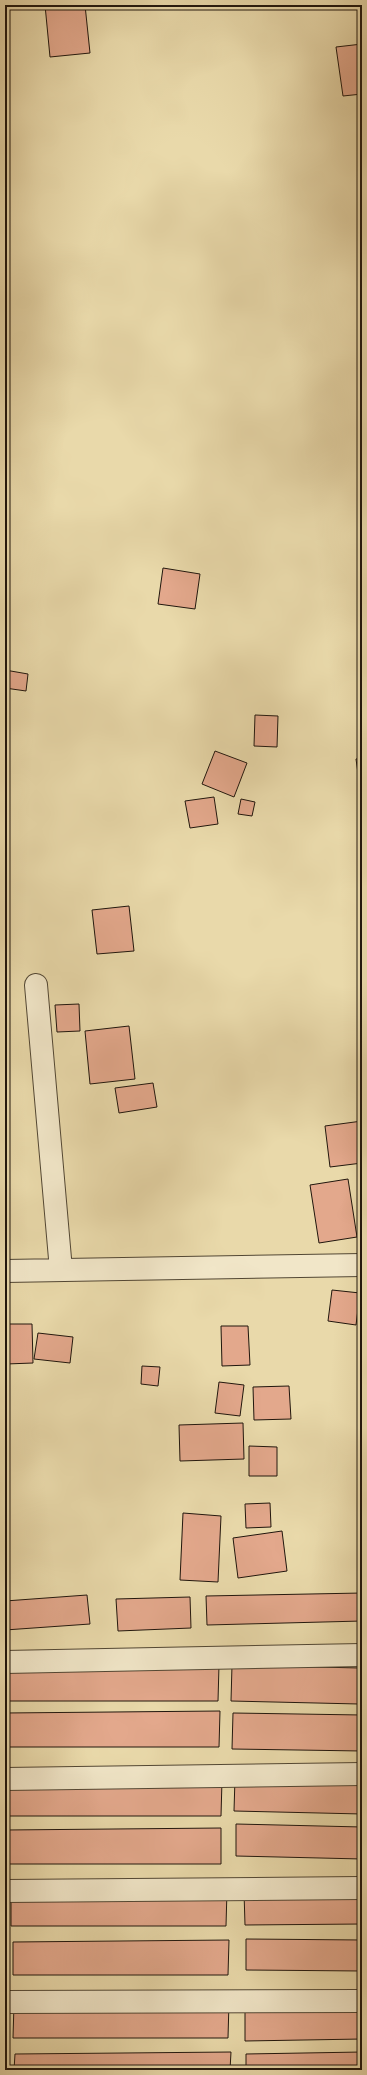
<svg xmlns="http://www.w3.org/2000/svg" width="367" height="2075" viewBox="0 0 367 2075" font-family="'Libre Bodoni',serif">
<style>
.building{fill:#e3a88c;stroke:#20160d}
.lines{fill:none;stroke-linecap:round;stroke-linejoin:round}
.minor-casing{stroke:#524734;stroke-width:24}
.minor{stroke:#f1e6c8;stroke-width:22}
</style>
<rect width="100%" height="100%" fill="#e9d9aa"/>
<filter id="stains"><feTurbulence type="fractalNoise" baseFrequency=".005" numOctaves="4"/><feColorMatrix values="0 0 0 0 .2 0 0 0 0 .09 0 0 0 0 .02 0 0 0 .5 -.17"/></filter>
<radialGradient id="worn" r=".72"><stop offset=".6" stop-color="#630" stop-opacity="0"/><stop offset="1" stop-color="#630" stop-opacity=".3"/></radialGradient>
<path class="building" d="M45,5H85L90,53L50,57Z
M362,44V94L343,96L336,47Z
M163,568L200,574L195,609L158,604Z
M5,670L28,674L26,691L5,688Z
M255,715L278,716L277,747L254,746Z
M215,751L247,763L234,797L202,784Z
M362,758V802L356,759Z
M214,797L218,824L190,828L185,801Z
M241,799L255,802L252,816L238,814Z
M129,906L134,951L97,954L92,910Z
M79,1004L80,1031L57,1032L55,1005Z
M129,1026L135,1079L90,1084L85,1031Z
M153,1083L157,1107L119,1113L115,1088Z
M362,1121V1163L330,1167L325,1126Z
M348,1179L357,1237L319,1243L310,1185Z
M332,1290L360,1293L356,1325L328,1321Z
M6,1324H32L33,1363L6,1364Z
M221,1326H248L250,1365L222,1366Z
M38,1333L73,1337L70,1363L34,1359Z
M142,1366L160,1367L158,1386L141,1384Z
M219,1382L244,1385L240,1416L215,1413Z
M289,1386L291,1419L254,1420L253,1387Z
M243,1423L244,1459L180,1461L179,1425Z
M249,1446L277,1447V1476H249Z
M270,1503L271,1527L246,1528L245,1504Z
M183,1513L221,1516L218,1582L180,1580Z
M282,1531L287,1571L238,1578L233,1538Z
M362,1593V1621L207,1625L206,1596Z
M87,1595L90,1624L5,1630V1601Z
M190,1597L191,1628L118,1631L116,1599Z
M219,1665L218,1701H5V1666Z
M232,1665L360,1668L359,1704L231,1701Z
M220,1711L219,1747H5V1713Z
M233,1713L362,1715V1751L232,1749Z
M235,1778L362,1780V1814L234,1811Z
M222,1780L221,1816H5L6,1782Z
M236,1824L362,1827V1859L236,1856Z
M221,1828V1864H5L6,1830Z
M227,1890L226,1926H11V1892Z
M362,1891V1924L245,1925L244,1892Z
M246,1939L362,1940V1971L246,1970Z
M229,1940L228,1975H13V1942Z
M229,2002L228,2038H13L14,2004Z
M362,2005V2039L245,2041V2007Z
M231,2052L230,2070H14L15,2054Z
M362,2052V2070H246V2054Z"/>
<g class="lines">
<defs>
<path id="minor" d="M36,985L61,1270
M5,1271L362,1265
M5,1662L362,1655
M5,1779L362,1774
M5,1891L362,1888
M5,2002L362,2001"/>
</defs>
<use href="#minor" class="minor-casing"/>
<use href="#minor" class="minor"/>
</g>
<rect width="367" height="2075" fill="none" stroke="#e9d9aa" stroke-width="20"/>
<rect x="6" y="6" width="355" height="2063" fill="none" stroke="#20160d" stroke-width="2"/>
<rect x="10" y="10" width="347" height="2055" fill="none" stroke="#20160d"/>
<rect width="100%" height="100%" filter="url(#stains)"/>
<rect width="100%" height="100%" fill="url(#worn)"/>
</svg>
